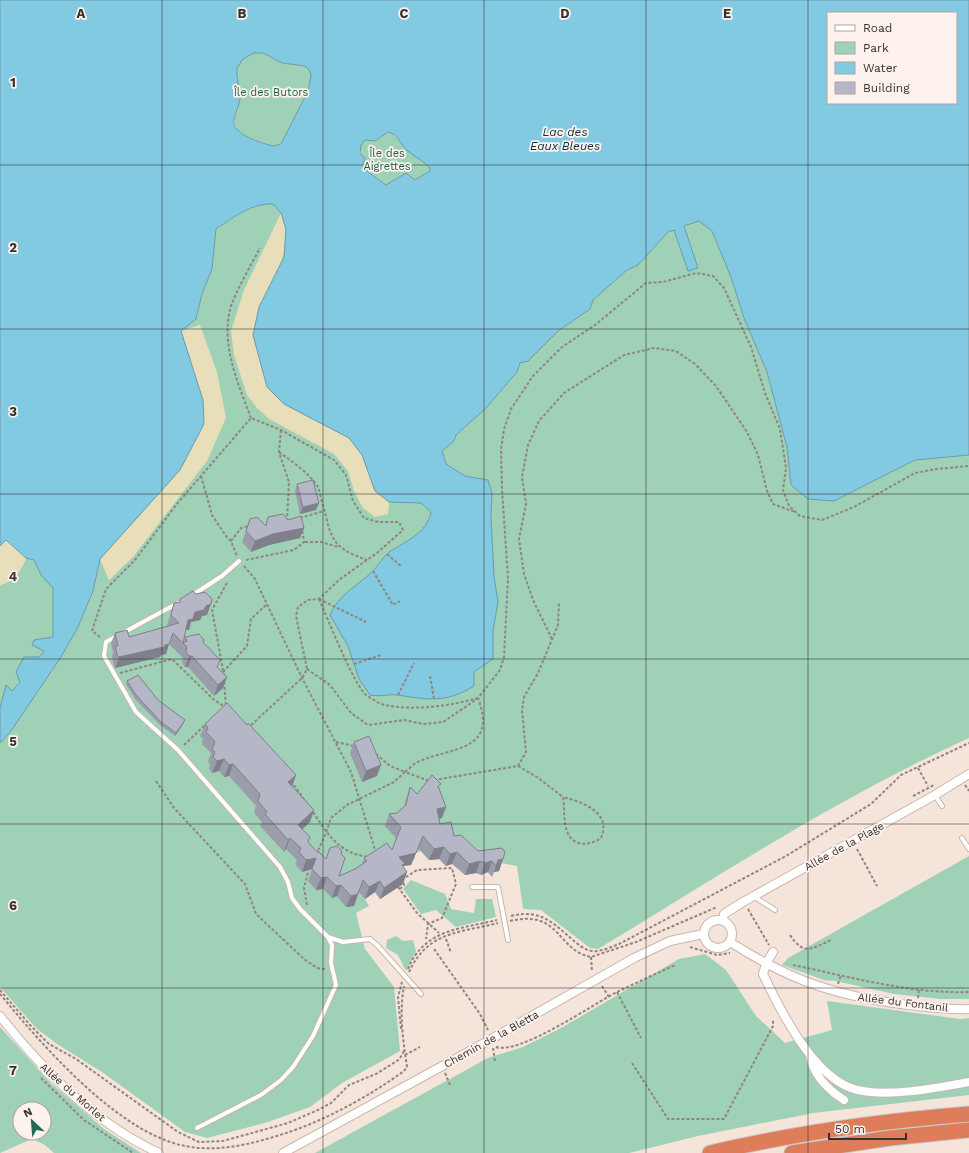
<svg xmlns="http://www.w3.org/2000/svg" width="969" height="1153" viewBox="0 0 969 1153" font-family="'Work Sans',sans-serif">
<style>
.green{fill:#9ed1b6;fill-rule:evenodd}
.sand{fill:#e8deb9}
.water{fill:#82c9e2;stroke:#6c9bac;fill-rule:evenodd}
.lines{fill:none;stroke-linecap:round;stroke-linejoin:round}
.lane-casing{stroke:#c7b7ae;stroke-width:6}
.street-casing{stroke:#c7b7ae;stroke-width:10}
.highway-casing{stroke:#cbc9c8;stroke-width:17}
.path{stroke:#91857f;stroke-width:2;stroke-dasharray:3 2;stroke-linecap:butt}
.lane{stroke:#fff;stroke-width:4}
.street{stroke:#fff;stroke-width:8}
.highway{stroke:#de7d59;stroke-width:15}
.wall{fill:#9c9daa}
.shaded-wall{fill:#7f808b}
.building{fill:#b5b7c6;stroke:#7f808b}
.grid{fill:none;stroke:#37312d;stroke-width:1;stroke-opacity:0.55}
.labels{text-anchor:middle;stroke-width:3.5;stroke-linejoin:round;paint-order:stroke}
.park-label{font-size:11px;fill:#186243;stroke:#fdf2ed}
.street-label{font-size:11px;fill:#37312d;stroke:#fdf2ed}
.water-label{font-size:12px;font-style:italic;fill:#0f313c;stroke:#fdf2ed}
.grid-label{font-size:13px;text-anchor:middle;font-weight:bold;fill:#37312d;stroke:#fdf2ed;stroke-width:3.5;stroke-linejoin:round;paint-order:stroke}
</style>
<rect width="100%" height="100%" fill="#f5e4da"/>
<path class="green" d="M254,53H263L282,63L305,66L310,71L311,76L308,91L281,144L273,146C262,142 232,136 235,119C236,112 240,106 240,98C239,88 235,77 237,67L243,59Z
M390,132L426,163L430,168V171L415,180L406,173L386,185L368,172L363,164L365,159L361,155V145L365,140L375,141L386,133Z
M260,204H273L281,213L442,451L454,441L456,435L517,372L520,363L528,361L558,331L590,309L593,300L627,270L638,265L668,232L674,230L688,271L684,226L699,221L712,231L731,277L744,318L767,372L787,447L791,486L834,501L915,460L969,455V738C839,797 720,875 598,949L590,948L541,910L523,909L517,866L501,863L499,871L489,874L487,871L481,875L480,873L476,874L474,871L465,875L456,866V864L452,863L446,866L439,859L429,860L424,854L425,850L415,853V859L402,864L398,877L403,884L380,899L375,892L365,899L369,906L356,913L365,949L394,987L400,1051L342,1083L310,1107L268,1122L207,1138L185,1132L102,1072L57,1044L36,1028L0,987V743L11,731L61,657L78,627L93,591L100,559L181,331L196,319L202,294L212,269L216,229L239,214Z
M26,558L34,560L42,575L53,588V637L34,641L44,651L12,691L6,685L0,708V585C13,582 21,571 26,558Z
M969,856V999H941L894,994L836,981L824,980L782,965L788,958Z
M411,880L445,894L451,909L474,913L476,899H492L496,917L456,927L436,910L421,914L403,889Z
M396,936L403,941L413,940L416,951L406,971L398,955L386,948L387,940Z
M705,954L726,970L756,1016L785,1043L832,1030L827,1001L960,1019L969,1018V1095L813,1113L698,1136L629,1153H315L488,1058L523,1047L563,1027L679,959Z
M0,1027L51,1083L104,1129L141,1153H54L45,1145L32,1139L0,1153ZM20,1109H44V1133H20Z"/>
<path class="sand" d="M281,213C294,253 276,273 259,307L284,404L349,438L362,455L375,491L389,502L388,514L375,517L363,508L354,491L348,471L334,454L269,419L257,408L247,395L234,355L231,331L244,290Z
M200,325L217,372L226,418L207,461L133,557L109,580L100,559L180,470L203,400L181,331Z
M5,540L26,558C21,571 13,582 0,585V546Z"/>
<path class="water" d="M0,0H969V455L915,460L834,501L808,499L791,485L787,447L767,372L744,318L731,277L712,231L699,221L684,226L698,268L688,271L674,230L668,232L638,265L627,270L593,300L590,309L558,331L528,361L520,363L517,372L486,408L456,435L454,441L442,451L446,464L465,476L488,480L492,493L491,517L494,576L498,602L493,631V659L474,672V686C447,703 428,700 398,695C388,694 380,697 370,695L359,679L348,646L330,615C339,594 356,587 372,572C378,566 382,558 388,553C405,541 427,534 431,512L421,503L389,502L375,491L362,455L349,438L284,404L267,387L253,335L259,307L284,257L286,229L281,213L273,204C252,203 234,217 216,229L212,269L202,294L196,319L181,331L203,400L204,424L180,470L100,559L93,591L78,627L61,657L11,731L0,743V708L6,685L12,691L20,682L16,672L24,657H39L44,651L32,645L34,640L53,637V588L41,575L34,560L26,558L6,540L0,546ZM828,13H956V103H828ZM254,53H263L282,63L305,66L310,71L311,76L308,91L281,144L273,146C262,143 232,135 234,120C235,113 239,107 240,99C240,88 236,78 237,68L243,59ZM388,132C400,135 400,146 409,152C416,158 424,161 430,168V171L415,180L406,173L386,185L368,172L363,164L365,159L360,153L361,145L365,140L375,141Z"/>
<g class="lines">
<defs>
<path id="lane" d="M191,596L222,576L239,561
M178,603L106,642L104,656L136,712L178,750L280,867L288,882L292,898L300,909L328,937L343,942L370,939L377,945L421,994
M935,795L942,806
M962,838L969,849
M472,887H498L508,940
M753,896L775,910
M197,1128L261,1095L281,1080L293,1067L313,1036L336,985L331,963L332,945L328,937"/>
<path id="street" d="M704 934a14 14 0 1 1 28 0a14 14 0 1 1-28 0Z
M723,920L724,914L743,902L935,795L969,774
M730,942C791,981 836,996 908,1005C928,1007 949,1010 969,1009
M773,952L766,964L763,974C780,1010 812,1074 851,1088C880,1099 938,1088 969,1082
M0,1016C43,1070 94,1123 159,1153
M810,1055C813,1075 827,1089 844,1100
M283,1153L479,1046L634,958L670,941L703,934"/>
<path id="highway" d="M710,1153C795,1133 882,1121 969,1114
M792,1153L890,1138L969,1130"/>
</defs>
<use href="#lane" class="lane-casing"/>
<use href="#street" class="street-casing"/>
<use href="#highway" class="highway-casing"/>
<path class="path" d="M251,418C238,383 220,344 231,306C237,289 251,265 260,248
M281,430L279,452L289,482L287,520
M279,452C293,462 309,473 318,487C320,492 321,500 323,505C332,540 331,547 367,560
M201,476L212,515L226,536L231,541L237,556
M300,518L324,511
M231,541L241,528L249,526
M305,542H321L338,547
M387,554L402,567
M246,560L294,550L304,542L302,529
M244,566L255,579L302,678L351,772L376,853
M373,571L393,605L400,601
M319,599C327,617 354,685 366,695C371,698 379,704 385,705C413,711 451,706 478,698
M319,599L366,622
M100,637L92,631L106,589L135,560L176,505L251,418L281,430L334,460L346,475L353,501L364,518L378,522H399L403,530L377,553L340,579L319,599L308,600L298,607L296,616L307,669L302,678L249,727
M552,639L533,600L524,574L519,539L526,504L522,477L528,445L539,421L564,393L624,355L654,348L676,351L695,364L716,386L747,432L758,455L767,491L773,504L795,512
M354,664L381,655
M307,669L330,685L351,713L368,725L404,720L424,724L443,722L477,699
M223,672L247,646L251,619L267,604
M120,673L172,659L213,699L225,707
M224,676L212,610L228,581
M430,676L434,699
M224,682L226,706
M398,695L414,663
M336,742L354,746
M184,745L205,725
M376,754L390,766L405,772C409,769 414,763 420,761C453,747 498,751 478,698L500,670L504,657L508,578L502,489L501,450L504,429L511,409L533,376L562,347L595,325L646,283L663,282L696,273L713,276L724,288L751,347L765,393L780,429L786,468L783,490L789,506L800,516L822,520L854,507L915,473L936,469L969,466
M518,766L537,777L563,797C565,808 563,821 567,831C572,847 590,846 601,838C612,812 582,802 563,797
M918,768L928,786
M434,780L518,766L526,752L522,710L524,697L538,673L558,625L559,602
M156,781L174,808L245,884L256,914L304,959L317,968L324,969L326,968
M291,781L306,802
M965,785L969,791
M913,796L934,785
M313,812C328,835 340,854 369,857
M857,849L877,886
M316,855L326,833L331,818L347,805L394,782L405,772L429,781
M398,887L417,913L439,933
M400,889L404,885L403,879L417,870L452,868L456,884L442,918L428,924L426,939
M307,905L304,888L308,872
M748,909L769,945
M511,916C541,909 552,922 574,941C579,945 585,950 592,951C601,952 611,947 619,944L786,856L871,804L901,775L969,743
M510,921C561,909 556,950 591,957L636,942L717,907
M790,935C804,956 811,949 831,940
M446,939L451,953
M690,947L717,955L730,953
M434,949L480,1014L488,1030
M591,957L592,971
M793,965C851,977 910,994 969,992
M408,969C424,929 461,929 497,920
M409,972C428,931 459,933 498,923
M838,984L841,975
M602,986L609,997
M0,990L31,1026L49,1044L76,1059L178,1132L199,1142L223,1141L288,1123L320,1109L331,1103L349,1085L376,1074L400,1059
M617,992L641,1038
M0,994C42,1045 118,1133 185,1146C220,1153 256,1143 289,1132C328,1119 371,1095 404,1071L407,1067C403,1040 399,1013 404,986
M918,998L919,990
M401,1029L398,997L402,982
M496,1047C520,1055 593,1004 617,992C636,983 655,974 675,965
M493,1048L495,1061
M405,1055L420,1047
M400,1058L404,1051
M632,1063L668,1119H724L773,1026V1020
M445,1073L450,1085
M41,1078L84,1120L133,1153"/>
<use href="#lane" class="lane"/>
<use href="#street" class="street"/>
<use href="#highway" class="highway"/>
</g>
<path class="wall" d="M297,484L319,503L316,510L300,514L295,491Z
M268,517L288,520L304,528L300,538L269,545L251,552L242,542L250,519L265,526Z
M180,599L207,615L202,616L200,620L191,622L189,630H185L183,643L179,654L169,644L166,654L161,655L160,657L115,668L114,666L112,657L113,652L111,643L115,633L129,637L168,626L167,625L174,603L179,602Z
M185,637L203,642L217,667L227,677L223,688L214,696L188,667H185L182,663L183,658L179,654Z
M127,681L158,700L183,724L175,736L160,725L135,699L126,684Z
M205,724L247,725L296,775L292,786L314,810L310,822L302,829L308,842L318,853L326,858L330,848L341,854L339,876L355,869L362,864L364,858L392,850L396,838L385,826L389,814L397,813L404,807L406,799L410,787L417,794L439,789L442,818L439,819L440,824L454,836L478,851L503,859L499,871L494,872L492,877L488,872L481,875L476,873L465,875L452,864L446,866L439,859L429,860L418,848L411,865L403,866V884L380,899L375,892L365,899L359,892L354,906L346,907L337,896L332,898L323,889L316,890L308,881L312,869L302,872L295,864L297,860L286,849L284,852L260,826L262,822L254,813L256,806L229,776L224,777L219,771L212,773L209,769L210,764L208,762L211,753L202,744L203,739L200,736Z
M354,742L377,776L362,782L350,753Z"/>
<path class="shaded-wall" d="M319,503L316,510L300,514L303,507Z
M304,528L300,538L269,545L251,552L255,541L273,534Z
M211,604L207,615L202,616L200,620L191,622L189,630H184L188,620L195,612L206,606Z
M169,644L166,654L161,655L160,657L115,668L119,657Z
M189,656H192L188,667H185Z
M227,677L223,688L214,696L218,685Z
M185,720L183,724L175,736L176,733Z
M224,759L219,771L212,773L217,761Z
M233,764L229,776L224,777L229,765Z
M381,765L377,776L362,782L366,771Z
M296,775L292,787L288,782Z
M446,807L442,818L433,820L437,809Z
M314,810L310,822L294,837L298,825Z
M423,836L411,865L403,866L400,875L399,857Z
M290,838L286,849L284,852L288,840Z
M444,847L439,859L429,860L434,849Z
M457,852L452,864L446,866L450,854Z
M316,858L312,869L302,872L306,860Z
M503,859L499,871L494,872L498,860Z
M480,861L476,873L465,875L469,864Z
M492,861L488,872L481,875L485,863Z
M407,872L403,884L380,899L384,888Z
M327,877L323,889L316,890L321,878Z
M380,881L375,892L365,899L369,887Z
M341,885L337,896L332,898L336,886Z
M358,894L354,906L346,907L351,896Z"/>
<path class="building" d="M313,480L319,503L303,507L297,484Z
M283,514L288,520L301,516L304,528L273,534L255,541L246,531L250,519L257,517L266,526L268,517Z
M193,591L196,594L205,592L212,599L211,604L206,606L204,610L195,612L193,619L188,620L183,643L173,633L169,644L165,645L164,647L119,657L117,655L115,646H118L115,633L127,630L129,637L179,623L171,615L174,603L180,602V599Z
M199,634L204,640L203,642L220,660L217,667L227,677L218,685L192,656H189L186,652L187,647L183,643L187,641L185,637Z
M138,675L158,700L185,720L176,733L161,722L136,695L127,681Z
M227,703L247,725L248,723L296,775L288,782L314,810L298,825L310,837L308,842L318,853V851L326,859L330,848L337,846L342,851L341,854L345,858L339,876L355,869L367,861L364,858L387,843L392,850L401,827L389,814L397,813L406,805L410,787L417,794L432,775L441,784L438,786L446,807L437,809L440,824L451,822L454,836L461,835L478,851L502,848L505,852L503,859L498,860L496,866L492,861L485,863L480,861L469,864L457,852L450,854L444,847L434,849L423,836L416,853L399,857L405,864L402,865L407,872L384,888L380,881L369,887L363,880L358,894L351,896L341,885L336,886L327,877L321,878L312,869L316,858L306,860L299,852L301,848L290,838L288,840L265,814L267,812L258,801L260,794L233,764L229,765L224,759L217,761L213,757L215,752L212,750L215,742L206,732L208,728L205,724Z
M369,736L381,765L366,771L354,742Z"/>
<path class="grid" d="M162,0V1153M323,0V1153M484,0V1153M646,0V1153M808,0V1153M0,165H969M0,329H969M0,494H969M0,659H969M0,824H969M0,988H969"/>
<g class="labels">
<g class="park-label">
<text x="271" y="96">Île des Butors</text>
<text x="387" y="157">Île des<tspan x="387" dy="13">Aigrettes</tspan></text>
</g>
<g class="street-label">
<text transform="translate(844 846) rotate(-29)" y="4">Allée de la Plage</text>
<text transform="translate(903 1002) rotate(7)" y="4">Allée du Fontanil</text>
<text transform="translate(491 1039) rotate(-29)" y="4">Chemin de la Bletta</text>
<text transform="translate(73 1092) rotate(41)" y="4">Allée du Morlet</text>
</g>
<g class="water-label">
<text x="565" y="136">Lac des<tspan x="565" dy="14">Eaux Bleues</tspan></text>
</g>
</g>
<g class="grid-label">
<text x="81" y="18">A</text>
<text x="242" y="18">B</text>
<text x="404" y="18">C</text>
<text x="565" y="18">D</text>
<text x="727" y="18">E</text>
<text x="13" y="87">1</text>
<text x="13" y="252">2</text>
<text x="13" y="416">3</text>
<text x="13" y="581">4</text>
<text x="13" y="746">5</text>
<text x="13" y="910">6</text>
<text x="13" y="1075">7</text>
</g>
<rect x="827" y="12" width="130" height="92" fill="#fdf2ed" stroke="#aea5a0"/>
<rect x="835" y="25" width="20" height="6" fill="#ffffff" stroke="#aea5a0"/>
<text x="863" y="32" font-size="12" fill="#37312d">Road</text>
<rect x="835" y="42" width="20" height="12" fill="#9ed1b6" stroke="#aea5a0"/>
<text x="863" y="52" font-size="12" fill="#37312d">Park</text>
<rect x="835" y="62" width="20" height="12" fill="#82c9e2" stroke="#aea5a0"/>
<text x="863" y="72" font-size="12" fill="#37312d">Water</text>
<rect x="835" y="82" width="20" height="12" fill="#b5b7c6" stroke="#aea5a0"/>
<text x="863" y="92" font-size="12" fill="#37312d">Building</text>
<g transform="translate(32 1121) rotate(334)"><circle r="19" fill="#fdf2ed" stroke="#aea5a0"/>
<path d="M0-3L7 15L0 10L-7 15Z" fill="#256758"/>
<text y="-6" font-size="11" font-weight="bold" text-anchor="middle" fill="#37312d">N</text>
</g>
<path d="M829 1133v6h77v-6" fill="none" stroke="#37312d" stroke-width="2"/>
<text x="835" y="1133" font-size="12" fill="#37312d" stroke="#fdf2ed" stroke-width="3" paint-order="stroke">50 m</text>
</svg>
